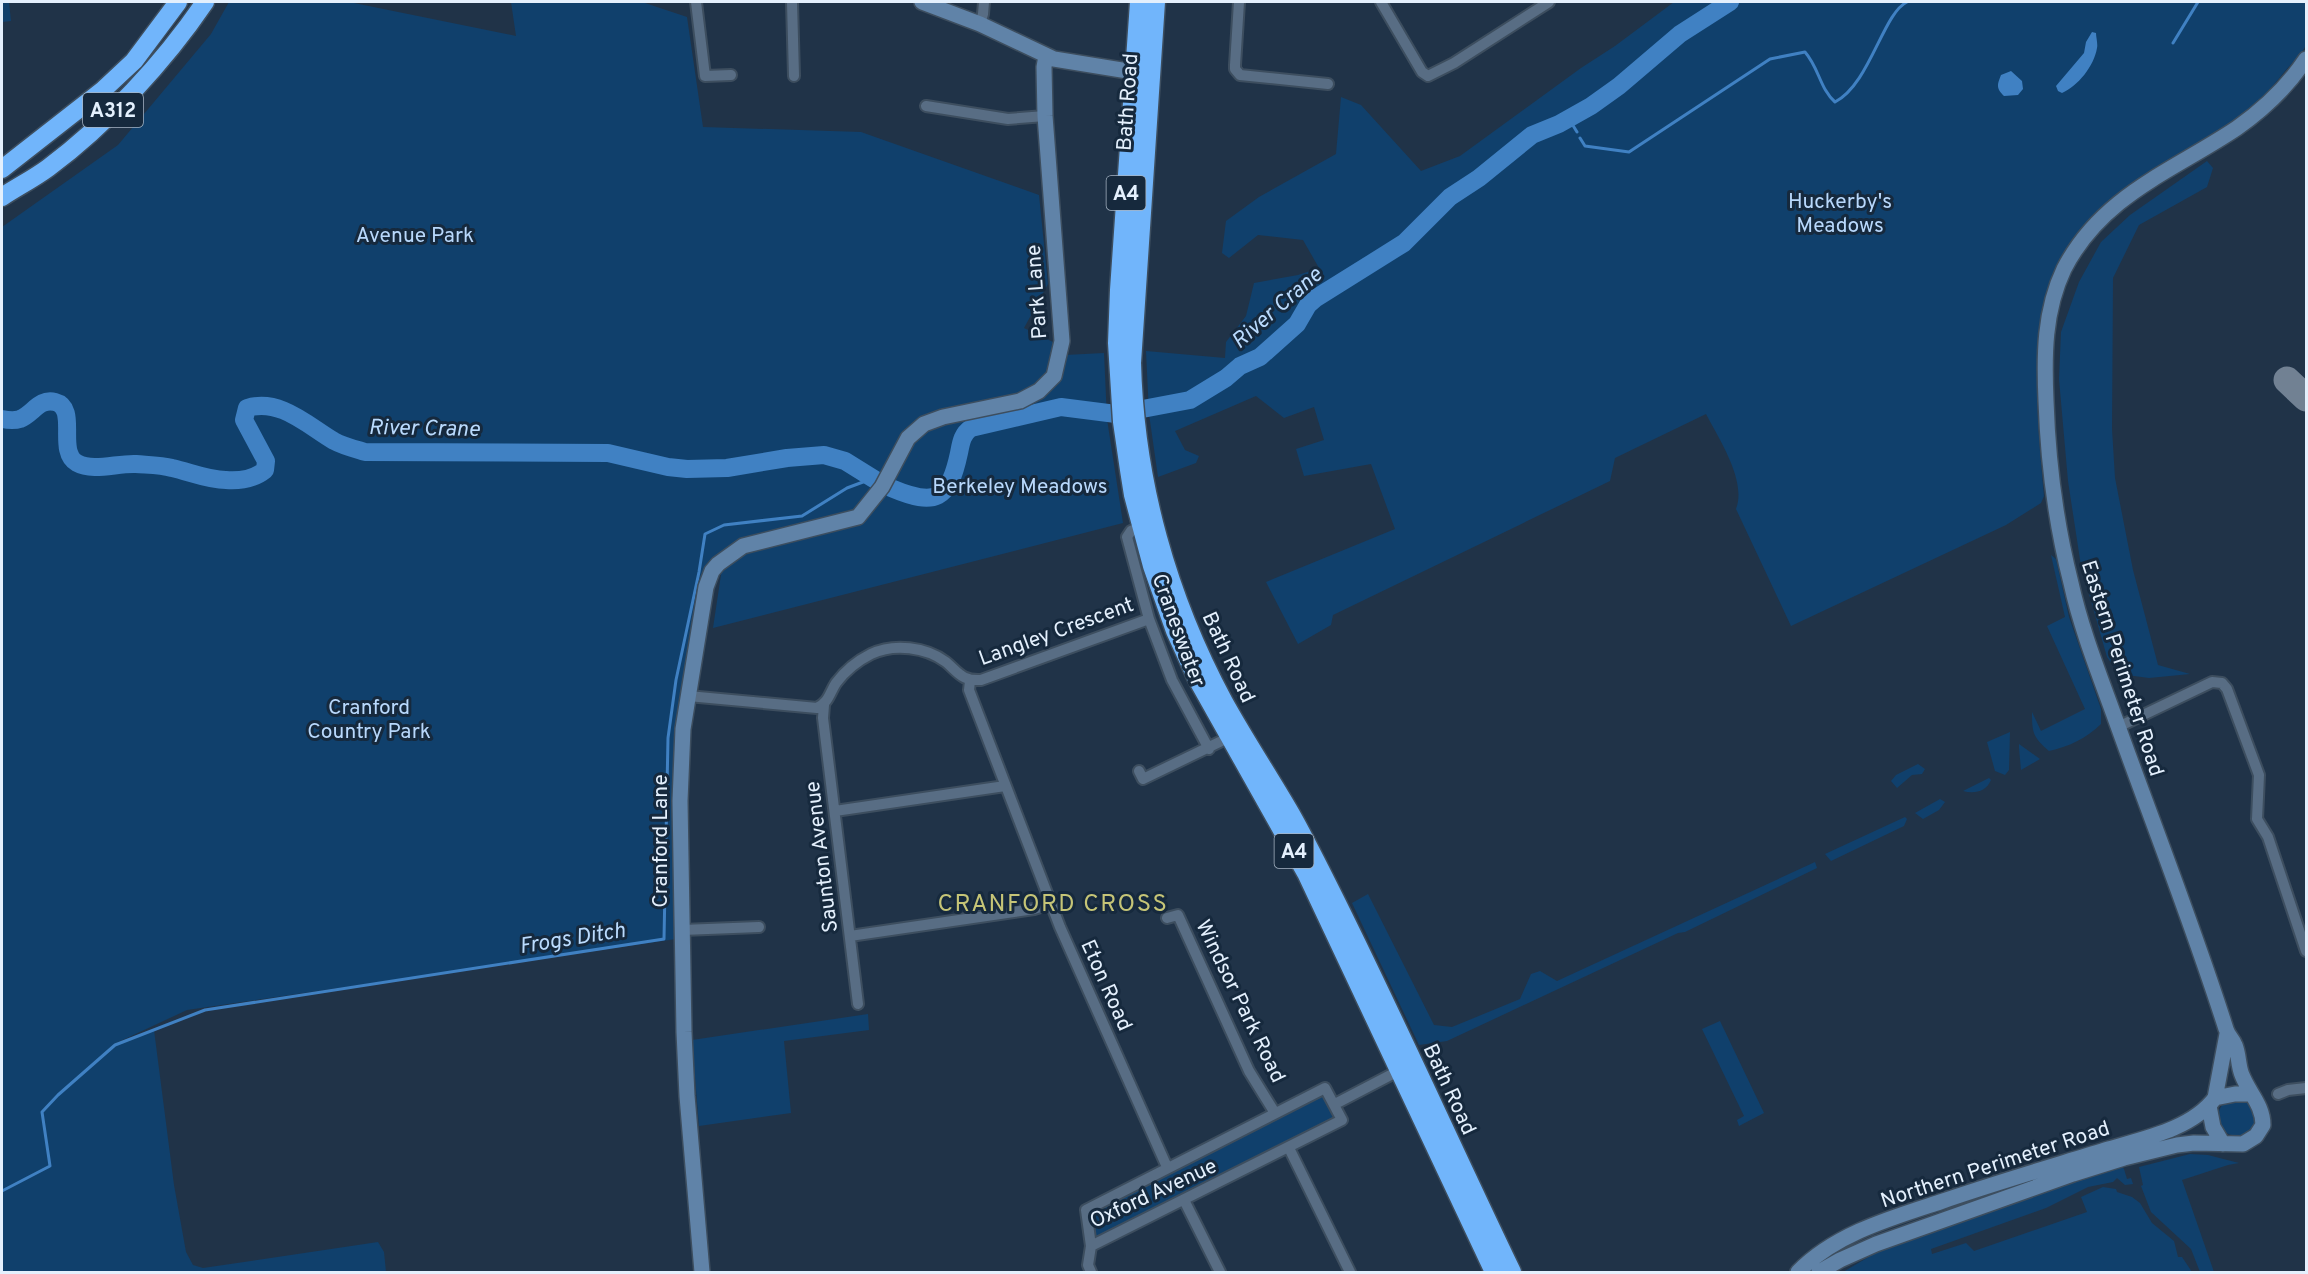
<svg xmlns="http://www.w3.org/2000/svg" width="2308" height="1274" viewBox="0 0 2308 1274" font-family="Overpass,sans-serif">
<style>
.green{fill:#10406c}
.water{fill:#4081c3}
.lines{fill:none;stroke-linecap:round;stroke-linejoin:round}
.stream{stroke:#4081c3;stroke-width:3}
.river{stroke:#4081c3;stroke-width:18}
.taxiway{stroke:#718193;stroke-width:27}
.street-casing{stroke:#3d4e5f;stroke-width:14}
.secondary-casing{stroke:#3d4e5f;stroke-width:18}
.highway-casing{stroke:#3d4e5f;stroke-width:21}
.street{stroke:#586d84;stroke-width:10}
.secondary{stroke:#6083a8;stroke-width:15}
.highway{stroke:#71b5fb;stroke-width:18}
.labels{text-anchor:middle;stroke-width:6;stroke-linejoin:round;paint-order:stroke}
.shield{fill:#16293d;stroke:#a6b4c3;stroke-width:1.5}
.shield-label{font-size:20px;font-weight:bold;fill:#e4f0fd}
.street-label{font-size:21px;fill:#e4f0fd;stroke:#16293d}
.park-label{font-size:21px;fill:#b8d8fc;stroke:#16293d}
.water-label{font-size:22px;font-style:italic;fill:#badbfe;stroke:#16293d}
.quarter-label{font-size:24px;letter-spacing:1.5px;fill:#c6c577;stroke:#16293d}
</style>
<rect width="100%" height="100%" fill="#203348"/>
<path class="green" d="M2,2H9L11,21L2,22Z
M229,2H349L516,36L511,2H642L687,17L703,127L861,132L1039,195L1048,284L1024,328L1053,342L1065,355L1104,353L1107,419L1123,523L713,628L722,568L745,551L860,522L846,513L743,542L713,562L708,569L698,600L681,707L676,810V939L187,1010L114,1044L83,1072L115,1045L154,1030L174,1185L186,1252L193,1265L203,1268L378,1242L384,1252L386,1272H2V227L118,145L211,34Z
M1674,2H2306C2306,12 2308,39 2305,47C2301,55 2291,64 2285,71C2273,86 2260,102 2244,114C2177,164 2101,183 2060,263C2026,326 2038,427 2044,496L2041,503L2006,525L1791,626L1736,509C1747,481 1719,439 1706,414L1615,458L1610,481L1333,615L1331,625L1298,644L1266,582L1395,529L1371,464L1304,476L1296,449L1324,440L1314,407L1284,418L1256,396L1175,431L1185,450L1199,456L1196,463L1158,477L1149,414L1146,351L1225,358L1226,342L1246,316L1254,283L1298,275L1319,268L1303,240L1258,235L1229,258L1222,253L1226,221L1259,197L1336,154L1341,97L1361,105L1421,171L1460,156L1581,68L1615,46Z
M2207,161L2213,168L2207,187L2139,225L2113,278L2112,429L2115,478L2133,570L2158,665L2190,674L2149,678L2119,674L2107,657L2081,566L2068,481L2059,379L2061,332L2079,282L2101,242L2130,215Z
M2051,555L2056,559L2069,617L2101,709V724C2087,738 2068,747 2049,751C2033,737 2032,733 2032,712L2041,731L2085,709L2047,626L2065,617Z
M2010,732L2009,770L2005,775L1995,771L1987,742Z
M2019,744L2040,759L2021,770L2019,748Z
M1918,764L1925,769L1922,774L1912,775L1897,788L1891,781L1896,775Z
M1989,778L1991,780C1986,792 1974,794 1963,791Z
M1940,799L1945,802L1939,810L1923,819L1915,813Z
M1905,817L1907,819L1904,826L1831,861L1825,854Z
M1815,862L1817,868L1685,932L1678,933L1447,1041L1419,1045L1352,903L1368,894L1434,1025L1452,1027L1520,999L1531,974L1540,971L1557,981Z
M868,1014L869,1030L784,1041L791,1113L699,1126L692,1040Z
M1720,1021L1764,1113L1739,1126L1737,1120L1744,1116L1702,1029Z
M1320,1094L1323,1096L1333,1118L1332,1120L1097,1237L1095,1236L1093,1212Z
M2218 1117a19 19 0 1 1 38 0a19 19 0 1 1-38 0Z
M2190,1154L2208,1155L2239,1163L2228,1165L2182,1180L2214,1272H2200L2191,1249L2151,1212L2141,1186L2143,1185L2139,1167Z
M2120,1165L2124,1169L2127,1179L2131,1178L2133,1184L2125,1185L2117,1178L2113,1182L2088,1187L2046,1208L1931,1249L1932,1254L1966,1243L1974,1251L2087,1212L2081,1197L2103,1187L2116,1189L2117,1192L2132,1197L2140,1203L2152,1223L2174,1241L2178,1257H2182L2192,1272H1843L1884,1248Z"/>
<path class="water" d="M2092,32L2096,33C2096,37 2098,44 2097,48C2094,66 2078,86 2062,93L2058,91L2056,86L2084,53L2086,42Z
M2011,71L2022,81L2023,89L2018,95L2004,96C1996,88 1997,85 2001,75Z"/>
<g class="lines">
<path class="stream" d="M2173,43L2198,2
M1569,119L1577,132
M1580,138L1585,146L1629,152L1770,59L1805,52C1819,68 1820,89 1835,102C1870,84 1883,13 1907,2
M2,1191L50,1166L42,1112L58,1095L115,1045L205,1010L664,939L668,738L676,680L699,572L705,534L724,525L802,516L847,488L871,479"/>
<path class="river" d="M2,419C7,420 14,421 20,419C33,414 39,398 55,402C79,408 56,451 77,463C93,472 117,463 136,464C148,465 161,465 172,468C190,472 208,480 226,480C240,481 254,479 265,470L266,461L244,420L247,408C280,398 307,425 334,441C343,446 355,449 365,452L608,453L668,467L687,469L727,468L787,458L824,455L845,461L882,484
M891,488C936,507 949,500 959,453C961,443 962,434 971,428L1061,407L1116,414L1190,400L1226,378L1240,366L1260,357L1297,324L1308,305L1316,298L1404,243L1450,197L1479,178L1532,135L1559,124L1591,106L1619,86L1680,34L1730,2"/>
<path class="taxiway" d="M2287,380L2306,398"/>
<defs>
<path id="street" d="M696,2L705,76L731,75
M792,2L794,76
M1239,2L1235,65V69L1240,75L1328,84
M1381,2L1422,72L1428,76L1454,63L1549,2
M980,24L983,14L984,2
M926,106L1008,119L1045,116
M1141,527L1131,531L1127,537L1149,619L1172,680L1209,749
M970,681L969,690L1060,927L1167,1167
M688,696L817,708C829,702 829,694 836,683C845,671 857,661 871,654C894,643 926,647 946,662C959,673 962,681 981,680L1149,619
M824,705L823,718L858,1004
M2118,727L2212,682L2222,683L2227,689L2259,775L2257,819L2268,837L2306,951
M1139,771L1143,779L1234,735
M835,811L1005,786
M1167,918L1178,915L1249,1071L1275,1113
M682,930L759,927
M850,936L1034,909L1050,904
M1325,1088L1342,1120L1091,1246L1086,1210Z
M2278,1094L2288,1090L2306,1088
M1335,1104L1404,1068
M1289,1148L1350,1272
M1184,1200L1220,1272
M1091,1246L1088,1265L1091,1272"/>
<path id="secondary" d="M922,2L980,24L1054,59L1134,72
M2215,1098L2227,1034
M2209,1106L2213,1127L2223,1144
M702,1272L687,1096L684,1032L680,801L683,729L706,587L712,571L718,564L743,546L858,517L882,487L908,438L924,424L943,417L1020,401L1039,391L1054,376L1062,341L1045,116L1044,67L1046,56
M1798,1272C1835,1234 1891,1218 1940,1202C1995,1183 2050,1167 2105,1150C2141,1139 2191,1130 2215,1098L2235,1094H2252
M1819,1272L1840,1260L1876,1244L2073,1174L2124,1158L2177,1145L2194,1143L2243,1144L2256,1136L2263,1125C2263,1105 2249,1093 2242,1075C2238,1066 2239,1054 2235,1045C2233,1039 2228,1036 2226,1029C2194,928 2155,829 2119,729C2102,681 2082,633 2071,583C2056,524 2048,462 2046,401C2044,356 2044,311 2064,269C2102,195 2173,171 2237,128C2264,109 2288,86 2306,59"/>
<path id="highway" d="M1139,2L1119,290L1117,343L1122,422L1129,470L1133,495L1152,566L1175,631L1196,677L1306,873L1494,1272
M1156,2L1132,363C1135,482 1168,598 1224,702C1245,740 1269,776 1291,814C1304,837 1316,861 1328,885C1392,1012 1450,1143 1512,1272
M2,169L103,90L134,61L178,2
M2,197C17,187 33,179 48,168C106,125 165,61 205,2"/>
</defs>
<use href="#street" class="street-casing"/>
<use href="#secondary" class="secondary-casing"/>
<use href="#highway" class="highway-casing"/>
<use href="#street" class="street"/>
<use href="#secondary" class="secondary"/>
<use href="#highway" class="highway"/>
</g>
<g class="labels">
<g class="shield">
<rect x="83" y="93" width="60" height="34" rx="4.5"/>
<rect x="1106.5" y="176" width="39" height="34" rx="4.5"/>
<rect x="1274.5" y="834" width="39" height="34" rx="4.5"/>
</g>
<g class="shield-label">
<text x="113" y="117">A312</text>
<text x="1126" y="200">A4</text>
<text x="1294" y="858">A4</text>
</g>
<g class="street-label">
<text transform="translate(1127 102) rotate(-86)" y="7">Bath Road</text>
<text transform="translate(1036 292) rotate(-94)" y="7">Park Lane</text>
<text transform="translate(1179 630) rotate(70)" y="7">Craneswater</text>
<text transform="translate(1056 631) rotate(-20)" y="7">Langley Crescent</text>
<text transform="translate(1229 657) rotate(65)" y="7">Bath Road</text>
<text transform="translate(2123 668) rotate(72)" y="7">Eastern Perimeter Road</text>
<text transform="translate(660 841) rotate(-90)" y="7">Cranford Lane</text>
<text transform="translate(821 857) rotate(-97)" y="7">Saunton Avenue</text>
<text transform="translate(1107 985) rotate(66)" y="7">Eton Road</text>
<text transform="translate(1241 1001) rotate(64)" y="7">Windsor Park Road</text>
<text transform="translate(1450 1089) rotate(65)" y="7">Bath Road</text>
<text transform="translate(1995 1164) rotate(-18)" y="7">Northern Perimeter Road</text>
<text transform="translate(1153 1193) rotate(-25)" y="7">Oxford Avenue</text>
</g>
<g class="park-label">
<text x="1840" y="208">Huckerby's<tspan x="1840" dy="24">Meadows</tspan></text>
<text x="415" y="242">Avenue Park</text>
<text x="1020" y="493">Berkeley Meadows</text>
<text x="369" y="714">Cranford<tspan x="369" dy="24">Country Park</tspan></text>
</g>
<g class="water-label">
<text transform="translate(1276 307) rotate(-41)" y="8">River Crane</text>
<text transform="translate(424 427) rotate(1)" y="8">River Crane</text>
<text transform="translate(572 937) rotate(-9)" y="8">Frogs Ditch</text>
</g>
<g class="quarter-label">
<text x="1053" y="911">CRANFORD CROSS</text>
</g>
</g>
<rect width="2308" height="1274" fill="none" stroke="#e4f0fd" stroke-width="6"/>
</svg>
